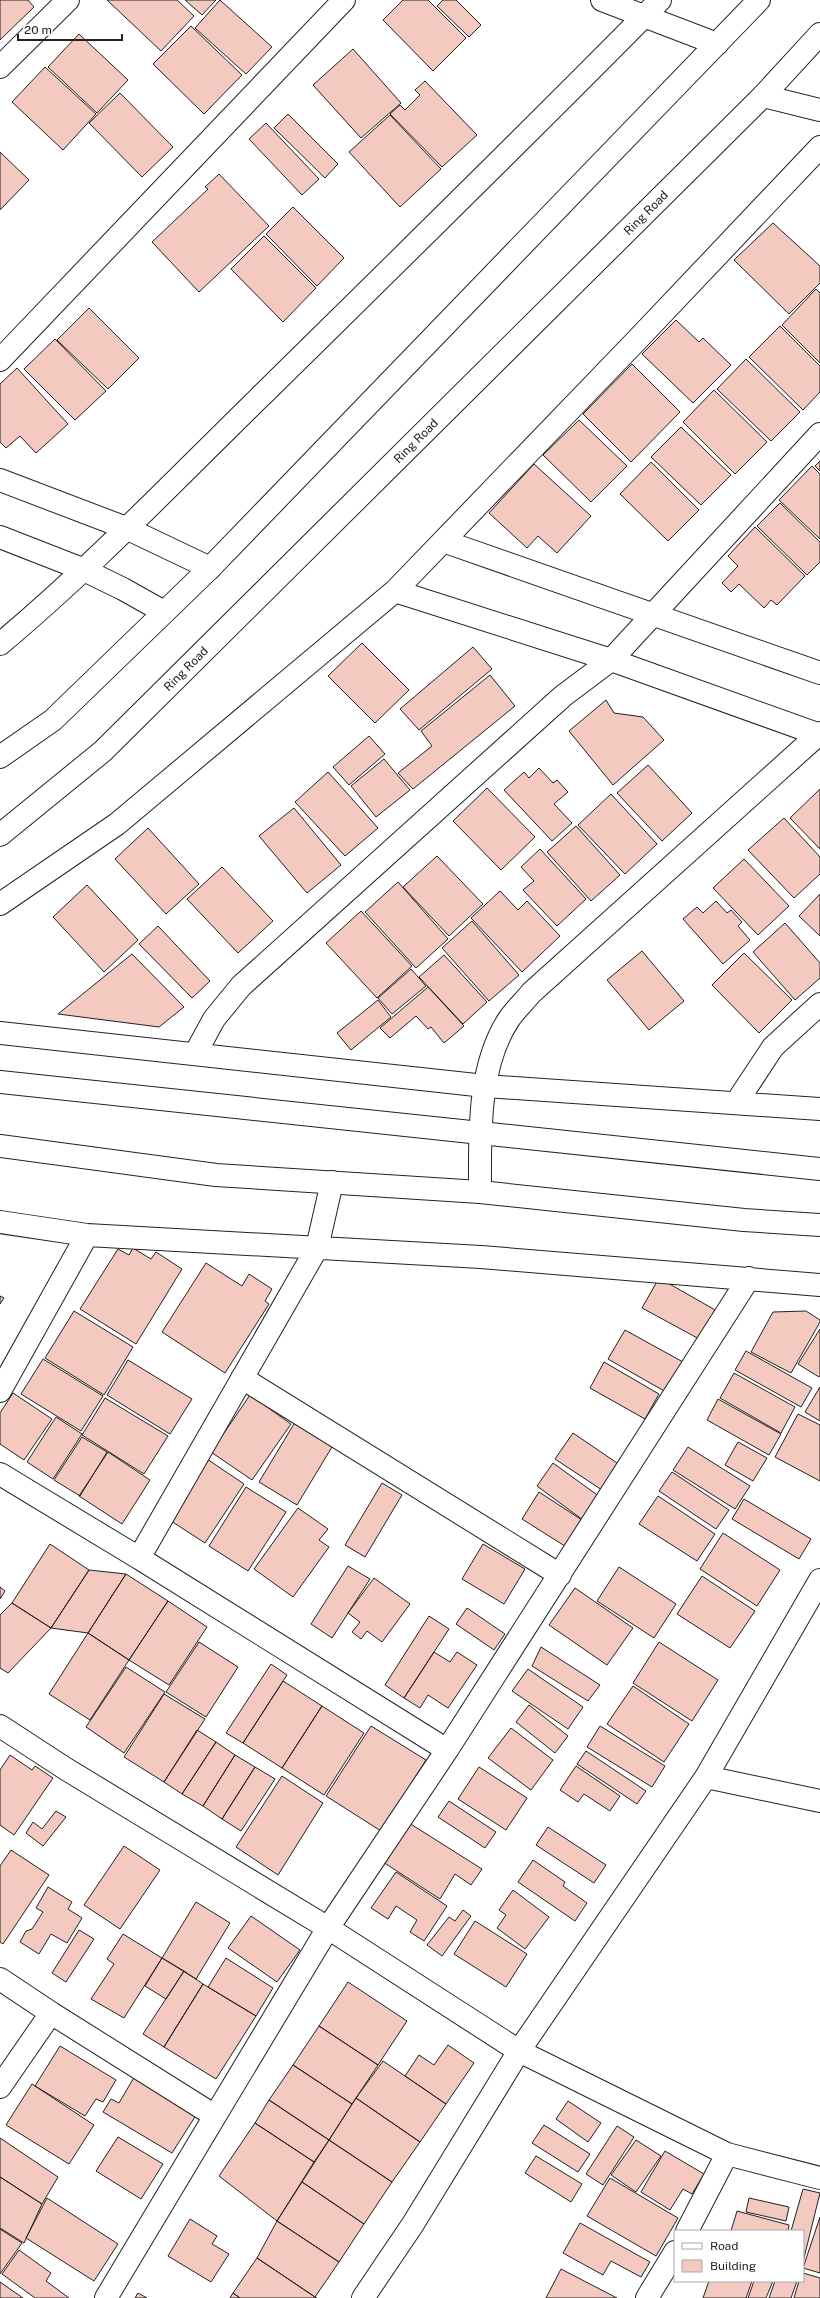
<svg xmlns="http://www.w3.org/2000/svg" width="820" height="2298" viewBox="0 0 820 2298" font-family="'Public Sans',sans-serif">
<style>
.building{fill:#f3c9c0;stroke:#222}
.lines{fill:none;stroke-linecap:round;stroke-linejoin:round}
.minor-casing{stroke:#222;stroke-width:24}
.major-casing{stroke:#222;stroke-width:24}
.minor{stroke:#fff;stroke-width:22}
.major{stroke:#fff;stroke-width:22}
.labels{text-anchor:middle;stroke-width:3;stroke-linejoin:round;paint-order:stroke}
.street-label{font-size:12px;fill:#222;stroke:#fff}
</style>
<rect width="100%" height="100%" fill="#fff"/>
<path class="building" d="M0,0H28L34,7L0,40Z
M107,0H177L194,16L161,51Z
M185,0H216L202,15Z
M220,0L272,47L246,74L195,28Z
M403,0H428L466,38L433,71L383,20Z
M443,0H456L481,25L469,37L437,6Z
M191,26L242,75L204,114L153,64Z
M79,34L128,80L97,113L48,67Z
M353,49L401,103L361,138L313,85Z
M45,67L96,114L63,150L12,102Z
M425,81L477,135L442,167L390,114L400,105L405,110L420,95L415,90Z
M120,93L173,147L142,177L89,123Z
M288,114L338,164L325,178L274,128Z
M390,115L441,169L400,207L349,152Z
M266,123L319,179L302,195L249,139Z
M0,152L29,180L0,210Z
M219,174L269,226L199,292L152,242L208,189L205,187Z
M293,207L344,258L317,286L266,234Z
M773,223L820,266V283L789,314L734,260Z
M264,236L316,288L283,322L231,269Z
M816,289L820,293V363L782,325Z
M89,308L139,358L108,389L57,340Z
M676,320L699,342L703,338L731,365L693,403L642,354Z
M780,326L820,366V392L803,410L749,357Z
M55,339L106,391L75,420L24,369Z
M746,359L800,412L771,441L717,389Z
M632,364L680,412L631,462L583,414Z
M17,368L68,424L36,453L20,436L6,448L0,442V384Z
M714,390L767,442L735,474L683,422Z
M579,420L627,466L591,502L543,455Z
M681,427L731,475L701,505L651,457Z
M820,461V471L815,466Z
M651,462L699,510L668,541L620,494Z
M534,464L591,516L557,553L538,536L527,548L489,513Z
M812,466L820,474V539L779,500Z
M780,503L820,542V562L807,575L757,526Z
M755,527L805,576L777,605L771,600L764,608L739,584L731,592L722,583L738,566L728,556Z
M362,643L409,690L375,723L328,676Z
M473,647L492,669L419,730L400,709Z
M490,675L515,706L413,789L398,773L432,746L421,731Z
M606,700L614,713L643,717L664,740L613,785L569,731Z
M369,736L385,754L349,785L333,767Z
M384,759L410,790L376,817L351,786Z
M648,765L692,813L662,841L617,793Z
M539,768L553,783L557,780L568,792L554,804L572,823L552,841L504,790L524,772L529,778Z
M328,772L378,828L345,856L295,802Z
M487,788L535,837L501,870L453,821Z
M820,789V849L790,818Z
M611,794L657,844L625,874L578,825Z
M294,808L341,865L307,893L259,836Z
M784,818L820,857V874L794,898L748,850Z
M576,826L620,875L591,901L547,852Z
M148,828L199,884L166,914L115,859Z
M540,849L586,899L557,926L523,890L534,881L521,867Z
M437,856L483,904L449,936L403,887Z
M744,859L789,906L758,935L713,888Z
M222,867L273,921L238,953L187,899Z
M398,882L448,939L416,968L365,912Z
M87,885L138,940L104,972L53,917Z
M500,891L518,910L527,901L560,936L522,972L471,918Z
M820,894V936L799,916Z
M716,901L727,913L731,910L742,922L738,926L750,940L723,964L683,919L697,907L703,913Z
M361,911L412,966L377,998L326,943Z
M472,921L519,975L489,1001L442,948Z
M785,923L820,963V978L795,1000L753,952Z
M158,926L210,981L192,998L139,944Z
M642,951L684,1001L649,1030L607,980Z
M744,953L792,1000L759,1033L712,985Z
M132,954L184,1007L159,1027L58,1014Z
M444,955L487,1002L463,1024L419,977Z
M411,969L426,986L392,1014L378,998Z
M428,987L464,1026L444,1043L431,1027L428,1029L416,1016L390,1038L380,1028Z
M378,1000L391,1017L351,1050L337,1033Z
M133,1248L151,1259L156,1252L182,1269L136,1344L80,1309L118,1249L129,1255Z
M206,1263L242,1286L249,1274L272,1289L265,1301L269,1304L225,1373L162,1332Z
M659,1278L717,1311L701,1340L642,1308Z
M0,1296L4,1298L0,1304Z
M74,1311L133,1347L104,1395L45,1358Z
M806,1311L820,1320V1322L791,1373L751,1352L773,1312Z
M820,1329V1375L819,1377L798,1364Z
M625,1330L683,1362L666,1392L608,1359Z
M746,1351L812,1388L801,1407L735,1370Z
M43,1359L103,1396L81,1431L21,1394Z
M128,1360L192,1399L170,1434L107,1395Z
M604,1362L659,1394L645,1419L590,1388Z
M734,1373L795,1407L781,1433L720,1398Z
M820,1387V1421L805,1412Z
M13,1393L52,1419L24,1460L0,1444V1413Z
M250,1395L291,1424L252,1480L211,1452Z
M105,1398L168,1436L144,1474L82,1435Z
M718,1399L781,1434L769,1455L707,1420Z
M798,1414L820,1425V1481L775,1457Z
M56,1417L82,1434L53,1479L27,1462Z
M297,1419L335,1442L297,1505L259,1482Z
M573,1433L620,1465L602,1490L555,1459Z
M82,1437L107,1452L80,1496L54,1480Z
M738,1442L767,1458L753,1481L725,1465Z
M688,1447L750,1486L735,1509L673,1470Z
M108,1452L150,1480L122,1524L79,1496Z
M207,1459L244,1484L205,1543L168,1519Z
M553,1463L600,1497L583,1520L537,1486Z
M672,1472L729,1510L716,1529L659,1491Z
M382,1483L402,1495L365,1557L345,1545Z
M246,1487L286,1512L248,1571L209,1546Z
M539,1492L585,1522L568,1548L522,1519Z
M658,1496L715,1534L697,1561L639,1524Z
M744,1499L811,1539L799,1559L732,1519Z
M298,1508L328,1529L319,1540L329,1547L293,1597L254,1569Z
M723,1533L780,1570L757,1606L700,1569Z
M50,1544L89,1570L51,1628L12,1603Z
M483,1544L525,1569L504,1604L462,1579Z
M348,1566L370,1579L332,1638L311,1624Z
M619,1567L676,1604L654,1638L597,1601Z
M89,1570L126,1574L88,1633L51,1628Z
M126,1574L168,1601L129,1660L88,1633Z
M702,1576L755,1611L730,1648L677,1614Z
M374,1578L410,1604L382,1642L367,1631L361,1639L352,1632L360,1622L348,1613Z
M0,1587L5,1591L0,1599Z
M575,1588L633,1628L607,1665L549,1625Z
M168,1601L207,1627L169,1685L129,1660Z
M12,1603L51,1628L8,1673L0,1668V1615Z
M467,1608L505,1634L494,1650L456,1624Z
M429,1616L449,1629L404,1698L385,1685Z
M88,1633L129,1660L90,1720L49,1694Z
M199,1642L238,1667L206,1717L166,1692Z
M659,1642L718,1680L692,1721L633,1683Z
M541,1647L600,1685L588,1701L532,1666Z
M434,1652L450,1662L457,1652L477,1665L448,1708L428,1695L420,1708L404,1698Z
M271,1664L287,1675L243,1743L226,1733Z
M126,1667L165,1692L124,1753L86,1727Z
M528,1669L583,1707L568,1729L512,1691Z
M283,1681L322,1706L282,1768L243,1743Z
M633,1686L689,1724L664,1762L607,1724Z
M164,1694L205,1719L164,1782L124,1757Z
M529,1705L568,1736L555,1753L516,1722Z
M322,1706L364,1733L324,1795L282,1768Z
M371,1726L426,1760L381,1831L326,1796Z
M600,1726L665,1766L652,1787L587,1747Z
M511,1728L553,1760L531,1790L488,1758Z
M197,1730L216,1742L182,1794L164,1782Z
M216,1742L235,1755L203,1806L182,1794Z
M586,1751L646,1791L637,1804L577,1764Z
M10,1755L32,1770L35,1766L53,1778L14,1835L0,1825V1770Z
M235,1755L255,1767L222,1819L203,1806Z
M576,1766L620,1796L610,1811L584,1794L578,1802L560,1790Z
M255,1767L275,1779L241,1831L222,1819Z
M479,1767L527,1798L506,1830L458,1799Z
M282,1776L323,1803L278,1875L236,1847Z
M449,1801L496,1832L485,1848L438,1817Z
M56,1811L66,1817L43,1846L26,1833L33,1822L42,1829Z
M409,1823L482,1869L471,1885L455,1874L440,1899L383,1862Z
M548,1827L606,1865L594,1883L536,1845Z
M124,1846L160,1870L120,1929L84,1905Z
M11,1850L49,1875L3,1944L0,1942V1866Z
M533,1860L565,1882L563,1886L587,1903L575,1921L518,1882Z
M396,1872L447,1906L424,1941L410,1932L417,1920L396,1906L388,1919L371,1908Z
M48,1887L72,1902L68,1909L82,1918L67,1943L51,1934L39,1954L20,1942L26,1931L32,1929L43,1912L36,1908Z
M513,1890L549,1917L525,1949L497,1928L506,1915L499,1910Z
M196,1902L230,1923L196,1979L162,1958Z
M463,1910L471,1916L442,1956L427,1945L449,1917L455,1921Z
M251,1916L300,1950L277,1982L228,1948Z
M475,1921L527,1954L506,1987L454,1954Z
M79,1930L94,1939L66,1982L52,1973Z
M123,1934L162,1958L124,2018L91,1999L114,1964L107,1959Z
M162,1958L184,1971L166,1999L145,1986Z
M226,1958L273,1988L256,2016L208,1987Z
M184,1971L203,1984L164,2047L143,2034Z
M348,1982L407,2021L378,2065L319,2026Z
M203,1984L256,2016L216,2079L164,2047Z
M319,2026L378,2065L352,2104L293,2065Z
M448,2045L474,2063L446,2104L405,2076L419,2055L434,2065Z
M60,2046L116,2080L103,2102L96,2099L85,2116L35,2086Z
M383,2061L446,2104L420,2142L356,2098Z
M293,2065L352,2104L329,2140L269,2100Z
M136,2074L198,2112L172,2153L103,2112L111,2099L119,2103Z
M32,2084L94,2125L69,2164L6,2125Z
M356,2098L420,2142L392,2182L329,2140Z
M269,2100L329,2140L314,2162L255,2123Z
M568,2101L601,2123L588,2142L556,2119Z
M255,2123L314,2162L277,2221L219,2176Z
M544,2125L590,2154L578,2172L532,2143Z
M617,2126L634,2137L603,2185L586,2174Z
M118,2137L163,2164L141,2199L96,2171Z
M0,2138L58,2177L42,2204L0,2177Z
M329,2140L392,2182L364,2224L302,2182Z
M636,2140L661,2156L636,2192L611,2175Z
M665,2151L704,2174L692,2194L683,2189L670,2210L641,2192Z
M536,2156L582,2184L571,2202L525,2173Z
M0,2177L42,2204L24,2243L0,2228Z
M610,2178L678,2218L656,2256L587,2216Z
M302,2182L364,2224L339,2262L277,2221Z
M803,2189L820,2193L803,2262V2231H791Z
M47,2198L118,2244L94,2281L26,2238Z
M749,2198L789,2207L786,2221L746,2212Z
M737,2211L789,2225L788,2231H731Z
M820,2217V2273L803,2268Z
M190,2219L217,2236L212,2244L229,2254L211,2282L168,2256Z
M277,2221L339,2262L315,2297L257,2258Z
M580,2223L650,2262L641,2277L611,2261L603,2275L563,2253Z
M0,2229L22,2243L0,2274Z
M19,2250L51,2273L46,2281L69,2298H35L2,2274Z
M257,2258L315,2297L317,2298H240L233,2293Z
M561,2269L617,2298H546Z
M803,2273L820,2278V2298H794L799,2281H803Z
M709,2281H752L746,2298H703Z
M754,2281H773L766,2298H748Z
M775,2281H797L791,2298H769Z
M0,2282L23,2298H0Z
M138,2293L147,2298H135Z
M233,2293L240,2298H230Z"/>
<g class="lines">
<defs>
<path id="minor" d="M602,0L717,44
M0,67L68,0
M763,96L820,110
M0,360L344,0
M0,480L126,528L210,568
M0,537L82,569L123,589L164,612
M443,541L820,673
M395,591L611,660L820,735
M0,644C91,568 174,481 259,398C393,266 528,134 660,0
M0,904L117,824L395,591L637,340L820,147
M0,1033L485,1086L820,1109
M195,1054L214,1019L241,986L563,696L611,660L820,434
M736,1103L773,1047L820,1004
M480,1192C480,1137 477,1067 509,1019C515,1010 524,1002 531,993L820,733
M0,1222L87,1235L481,1257L820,1285
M242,1378L560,1575
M0,1391L87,1235
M0,1474L139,1558L317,1248L332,1182
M139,1558L447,1750L749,1278
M0,1726L66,1769L328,1928L447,1750
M706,1777L820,1801
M0,1979L51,2013L0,2087
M51,2013L215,2116L106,2298
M215,2116L328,1928L519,2051L727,2154L687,2231
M727,2154L820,2178
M363,2298L413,2224L519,2051L706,1777L820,1580
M647,2298L675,2252"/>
<path id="major" d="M0,757L53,720L210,568L759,0
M0,835L103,751L763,96L820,34
M0,1082L820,1169
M0,1146L216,1175L480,1192L744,1220L820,1225"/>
</defs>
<use href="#minor" class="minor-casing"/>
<use href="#major" class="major-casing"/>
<use href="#minor" class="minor"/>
<use href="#major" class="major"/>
</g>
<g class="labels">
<g class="street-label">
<text transform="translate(646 213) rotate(-45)" y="4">Ring Road</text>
<text transform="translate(416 441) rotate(-45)" y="4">Ring Road</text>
<text transform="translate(186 669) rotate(-45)" y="4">Ring Road</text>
</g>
</g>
<rect x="674" y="2230" width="130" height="52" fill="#ffffff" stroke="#a7a7a7"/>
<rect x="682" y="2243" width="20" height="6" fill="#ffffff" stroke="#a7a7a7"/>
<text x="710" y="2250" font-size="12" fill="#222222">Road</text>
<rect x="682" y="2260" width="20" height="12" fill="#f3c9c0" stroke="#a7a7a7"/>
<text x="710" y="2270" font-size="12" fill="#222222">Building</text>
<path d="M18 34v6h104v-6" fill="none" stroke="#222222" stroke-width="2"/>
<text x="24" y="34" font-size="12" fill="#222222" stroke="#ffffff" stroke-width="3" paint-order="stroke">20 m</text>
</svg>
